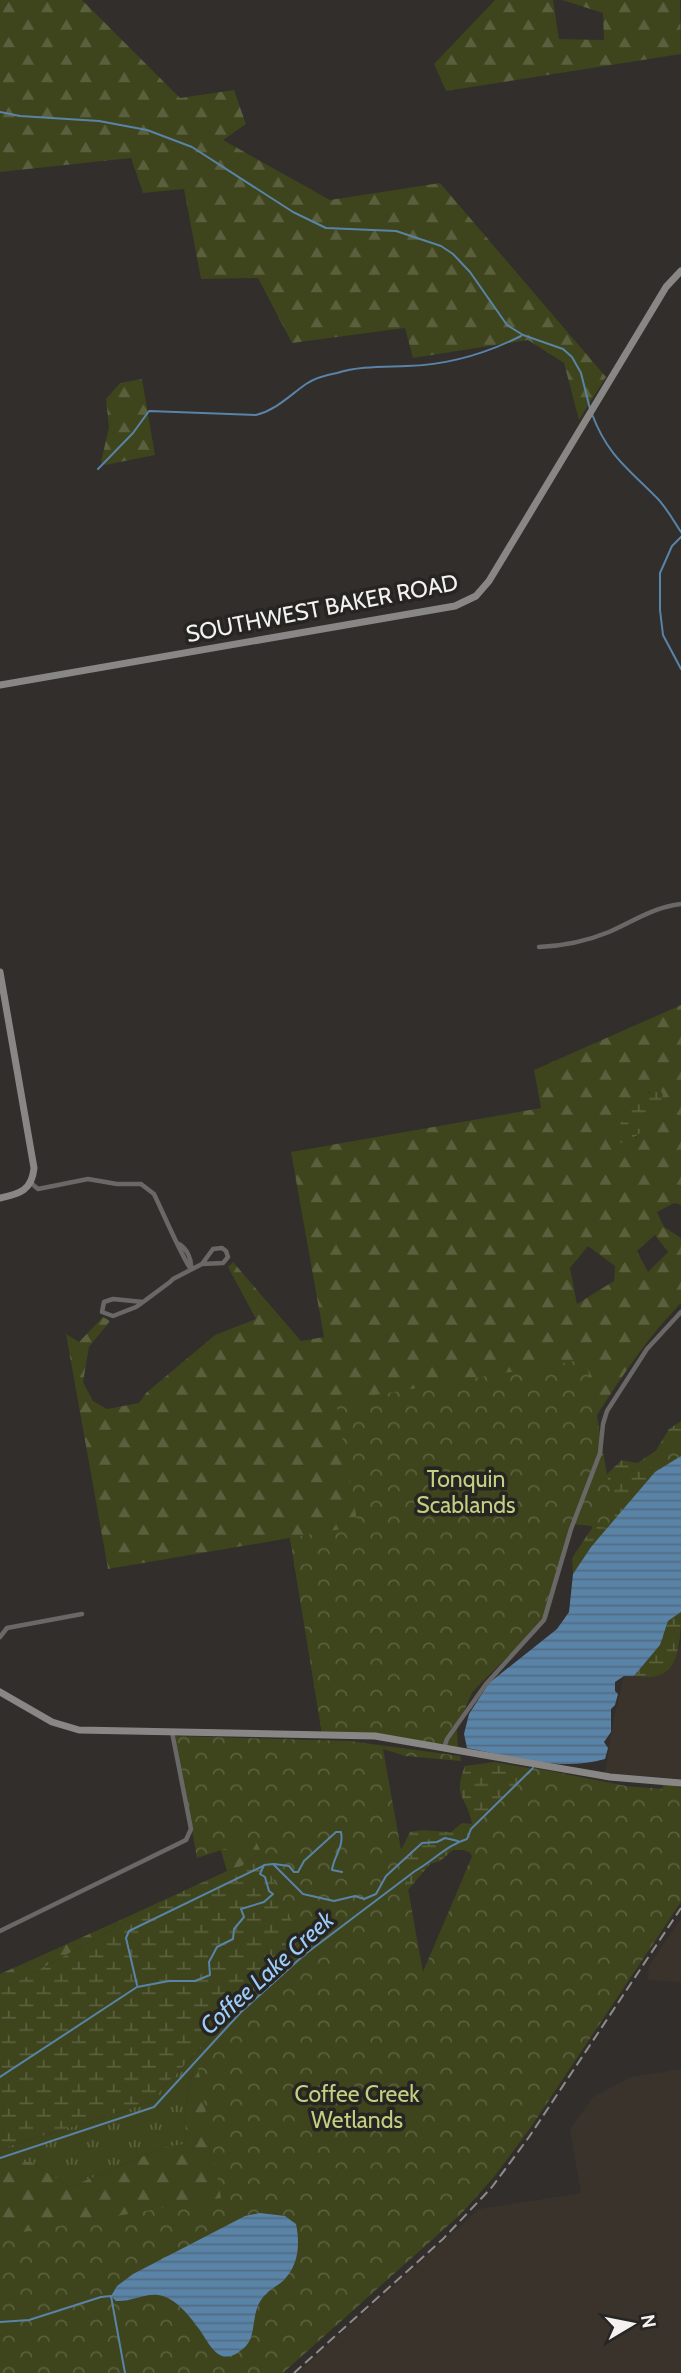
<svg xmlns="http://www.w3.org/2000/svg" width="681" height="2373" viewBox="0 0 681 2373" font-family="Cabin,sans-serif">
<style>
.built{fill:#3a332b}
.grass{fill:url(#grass-tufts)}
.forest{fill:url(#forest-firs);fill-rule:evenodd}
.wetland{fill:url(#wetland-marsh)}
.park{fill:url(#park-crowns)}
.water{fill:url(#water-rules)}
.lines{fill:none;stroke-linecap:round;stroke-linejoin:round}
.stream{stroke:#5a83a8;stroke-width:2}
.street{stroke:#696866;stroke-width:4.5}
.secondary{stroke:#898785;stroke-width:7}
.rail{stroke:#8f8c8a;stroke-width:2;stroke-dasharray:10 5;stroke-linecap:butt}
.labels{text-anchor:middle;stroke-width:7;stroke-linejoin:round;paint-order:stroke}
.street-label{font-size:23px;fill:#f4f2f0;stroke:#272522}
.park-label{font-size:23px;fill:#c3d081;stroke:#272522}
.water-label{font-size:24px;font-style:italic;fill:#9ccdfb;stroke:#272522}
</style>
<defs>
<pattern id="grass-tufts" width="24" height="20" patternUnits="userSpaceOnUse" patternTransform="scale(1.75)"><rect width="24" height="20" fill="#3e441c"/><path d="M3 7l-1-3M5 7V3M7 7l1-3M15 17l-1-3M17 17v-4M19 17l1-3" fill="none" stroke="#5a5f3d"/></pattern>
<pattern id="forest-firs" width="22" height="20" patternUnits="userSpaceOnUse" patternTransform="scale(1.75)"><rect width="22" height="20" fill="#3e441c"/><path d="M5 1l3.5 6h-7zM16 11l3.5 6h-7z" fill="#5a5f3d"/></pattern>
<pattern id="wetland-marsh" width="20" height="14" patternUnits="userSpaceOnUse" patternTransform="scale(1.75)"><rect width="20" height="14" fill="#3e441c"/><path d="M1 5h8M5 5V1M11 12h8M15 12V8" fill="none" stroke="#5a5f3d"/></pattern>
<pattern id="park-crowns" width="20" height="18" patternUnits="userSpaceOnUse" patternTransform="scale(1.75)"><rect width="20" height="18" fill="#3e441c"/><path d="M2 6a3 3 0 1 1 6 0M12 15a3 3 0 1 1 6 0" fill="none" stroke="#5a5f3d"/></pattern>
<pattern id="water-rules" width="6" height="5" patternUnits="userSpaceOnUse" patternTransform="scale(1.75)"><rect width="6" height="5" fill="#5a83a8"/><path d="M0 2.5h6" fill="none" stroke="#536c82"/></pattern>
</defs>
<rect width="100%" height="100%" fill="#312e2c"/>
<path class="built" d="M681,1643V1779L605,1773L614,1717L624,1676H657L667,1672Z
M681,1918V1982L647,1980L649,1966Z
M681,2069V2373H297L479,2209L581,2193L570,2129L593,2097L631,2077Z"/>
<path class="grass" d="M193,2057V2071L185,2111L186,2144L165,2147L70,2187L31,2162H0V2149L154,2101L162,2088Z"/>
<path class="forest" d="M0,0H82L180,98L234,90L246,124L223,140L330,200L440,183L606,377L579,420L564,363L528,340L413,358L405,328L292,343L258,278L201,279L184,189L143,193L131,158L0,172Z
M495,0H553L559,39L604,40L603,13L562,0H680L681,54L446,91L434,64Z
M142,379L155,455L105,465L101,462L109,427L106,399L120,383Z
M681,1005V1205L674,1203L657,1212L664,1227L681,1238V1303C648,1337 622,1376 597,1415L600,1435L543,1610L472,1692L442,1746L322,1733L290,1538L108,1569L66,1334L79,1342L103,1317L110,1321L89,1347L83,1382L93,1401L107,1409L139,1403L146,1393L215,1335L256,1319L228,1267L233,1262L301,1341L324,1337L291,1152L541,1108L534,1070ZM650,1091L656,1110L636,1138L618,1128L634,1106ZM655,1235L668,1252L648,1272L637,1251ZM588,1246L615,1266L614,1281L577,1304L570,1268Z
M262,1835L265,1848L242,1866L227,1871L220,1848Z
M116,1922L112,1930L0,1991V1974Z
M302,1971L340,2145L0,2319V2162H31L70,2187L165,2147L186,2144L185,2111L193,2071V2057L222,2027L237,2005L270,1978Z"/>
<path class="wetland" d="M657,1090L661,1091L663,1095C656,1116 640,1143 617,1143L614,1138C620,1121 638,1093 657,1090Z
M681,1421V1456L591,1547L573,1574L572,1558L592,1528C589,1493 597,1482 622,1460L647,1465L669,1429Z
M681,1612C681,1630 681,1672 657,1676C650,1678 641,1676 634,1676L660,1645L668,1621Z
M494,1762L563,1774L472,1856L468,1850H453L440,1861L430,1864L408,1890L302,1971L270,1978L237,2005L222,2027L162,2088L154,2101L0,2149V1991L112,1930L116,1922L227,1871L242,1866L265,1848L393,1856L402,1848L410,1832L421,1830L451,1832L462,1823L472,1824C467,1796 452,1798 465,1766Z"/>
<path class="park" d="M586,1359L617,1529L573,1524L548,1617L473,1691L457,1726L458,1748L322,1733L290,1538L358,1526L336,1402Z
M681,1431V1477L637,1463L674,1439Z
M175,1736L350,1741L460,1756L461,1761L405,1756L383,1749L423,1972L473,1854L452,1845L467,1834L535,1768L626,1786L663,1789L662,1782L681,1788V1902L529,2130L494,2177L461,2214L283,2373H0V2236L221,2198L196,2056L254,1996L307,1955L255,1839L197,1858Z"/>
<path class="water" d="M681,1456V1612L668,1621L660,1645L634,1676H624L615,1682V1691L618,1694L615,1705L611,1709V1732L604,1742L608,1748L605,1759C561,1772 511,1756 467,1748L464,1734L469,1714L489,1683L557,1629L569,1612L573,1574L591,1547L655,1472Z
M260,2213L285,2216L296,2224C300,2243 299,2265 284,2280C279,2285 272,2288 267,2293C249,2309 258,2333 246,2346C218,2373 210,2342 196,2325C188,2314 176,2300 163,2296C147,2291 133,2302 116,2301L111,2296L117,2286L133,2274L245,2216Z"/>
<g class="lines">
<path class="stream" d="M0,112L20,116L99,121L147,130L192,147L293,212L326,228L396,231L441,246L453,254L470,272L507,325L523,335L563,349L572,357L581,373L590,409
M592,414C607,454 626,467 655,496C665,505 673,520 681,532
M98,469L133,433L149,411L256,415C276,410 289,396 306,384C315,378 326,375 337,373C359,366 384,367 407,366C448,365 485,354 521,336
M681,537L672,546L660,573V610L663,635L681,669
M274,1864L289,1866L294,1872H298L304,1861L336,1832H341C344,1848 334,1855 332,1870L342,1872
M137,1985L126,1938L129,1931L263,1866
M0,2077L137,1987L169,1981H195L210,1975L209,1962L217,1947L233,1939L234,1929L244,1917L241,1909L264,1902L273,1894L269,1891L265,1877L260,1874L264,1865L273,1864L303,1894L334,1901L355,1896L364,1899L376,1894L386,1876L422,1843L437,1842L445,1838L458,1841
M0,2158L154,2107L241,2012L304,1955L415,1871C433,1861 447,1845 467,1839L471,1829L533,1768
M0,2322L29,2320L101,2297L111,2296L125,2373"/>
<path class="street" d="M539,947C564,946 587,941 609,932C634,921 654,907 681,904
M31,1183L38,1189L88,1179L117,1184H141L154,1194C160,1206 185,1264 191,1269
M179,1244C187,1249 192,1259 191,1269
M222,1248L226,1251L228,1257L223,1263L202,1264L213,1249Z
M143,1302L113,1299L104,1302L102,1312L113,1316L136,1307L139,1305L170,1282L173,1279L202,1264
M0,1637L7,1628L82,1614
M444,1748L447,1739L486,1684L544,1620L571,1529L600,1453L603,1424L607,1411L647,1349L681,1312
M0,1931L186,1840L191,1829L172,1732"/>
<path class="secondary" d="M0,685L455,606L476,596L489,581L666,287L681,271
M0,972L34,1168C32,1190 20,1194 0,1198
M0,1692L52,1722L79,1730L375,1736L610,1777L681,1783"/>
<path class="rail" d="M294,2373L443,2239L492,2187L529,2137L681,1908"/>
</g>
<g class="labels">
<g class="street-label">
<text transform="translate(322 608) rotate(-11)" y="8">SOUTHWEST BAKER ROAD</text>
</g>
<g class="park-label">
<text x="466" y="1487">Tonquin<tspan x="466" dy="26">Scablands</tspan></text>
<text x="357" y="2102">Coffee Creek<tspan x="357" dy="26">Wetlands</tspan></text>
</g>
<g class="water-label">
<text transform="translate(267 1973) rotate(-42)" y="8">Coffee Lake Creek</text>
</g>
</g>
<g transform="translate(632 2324) rotate(80)" stroke="#272522" stroke-width="5" paint-order="stroke">
<path d="M0-5L12 26L0 18L-12 26Z" fill="#f4f2f0"/>
<text y="-10" font-size="19" font-weight="bold" text-anchor="middle" fill="#f4f2f0">N</text>
</g>
</svg>
